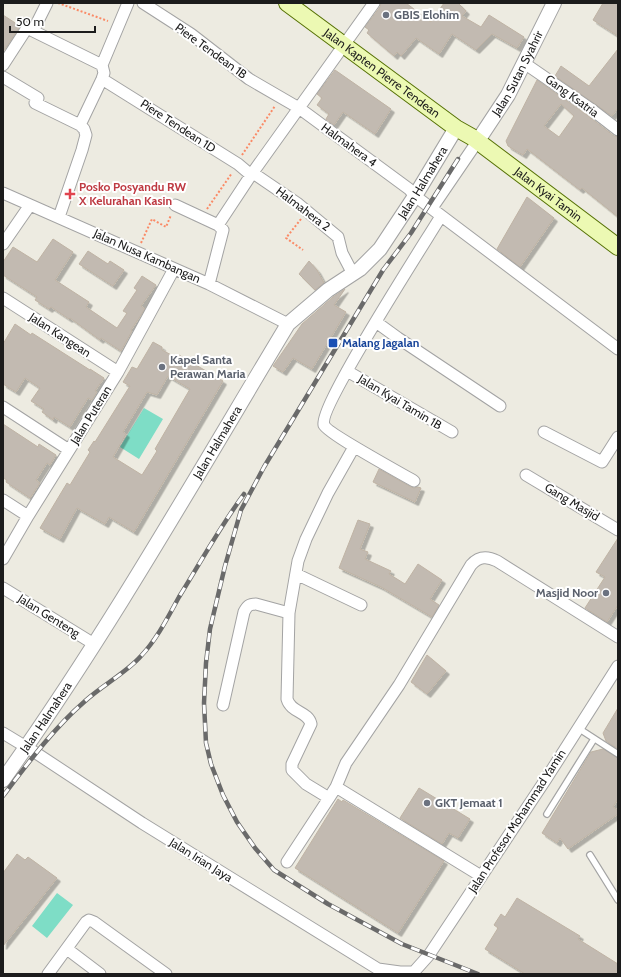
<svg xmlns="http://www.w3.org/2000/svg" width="621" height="977" viewBox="0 0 621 977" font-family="Cabin,sans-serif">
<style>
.pitch{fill:#7eddc6}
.building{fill:#c2bab1;stroke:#bfb3a4;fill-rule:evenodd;filter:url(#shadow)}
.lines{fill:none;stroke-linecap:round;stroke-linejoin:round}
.service-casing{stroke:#a3a3a3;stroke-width:8}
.minor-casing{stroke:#a3a3a3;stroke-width:13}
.tertiary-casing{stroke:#a3a3a3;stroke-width:16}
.secondary-casing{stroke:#567105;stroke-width:18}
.path{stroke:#fa8a66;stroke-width:2;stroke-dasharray:2 2;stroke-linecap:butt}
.service{stroke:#fff;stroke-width:5.5}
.minor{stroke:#fff;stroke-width:11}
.tertiary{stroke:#fff;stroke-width:14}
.secondary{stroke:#ecf9b3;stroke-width:16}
.rail-casing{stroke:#6a6a6a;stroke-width:4.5}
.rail{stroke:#fff;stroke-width:3;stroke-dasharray:9;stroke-linecap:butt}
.worship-dot{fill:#6b7280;stroke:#fff;stroke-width:1.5}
.health-dot{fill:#e0444e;stroke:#fff;stroke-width:1.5}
.transit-dot{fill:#1a4fb4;stroke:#fff;stroke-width:1.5}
.labels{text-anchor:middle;stroke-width:4;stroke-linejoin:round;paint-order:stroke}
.worship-label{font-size:12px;font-weight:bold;fill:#5b616d;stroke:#fff;text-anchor:start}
.street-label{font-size:12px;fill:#1c1c1c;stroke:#fff}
.health-label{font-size:12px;font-weight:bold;fill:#be3a42;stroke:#fff;text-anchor:start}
.transit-label{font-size:12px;font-weight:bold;fill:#164399;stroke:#fff;text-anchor:start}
</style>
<defs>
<filter id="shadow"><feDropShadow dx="3.5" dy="3.5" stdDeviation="0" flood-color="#0004"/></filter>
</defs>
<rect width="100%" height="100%" fill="#edebe1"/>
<path class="pitch" d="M144,408L163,419L139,459L120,447Z
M57,893L73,905L47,938L32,926Z"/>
<path class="building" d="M381,3H406L431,22L444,3H458L466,11L462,16L481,27L489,15L524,37L517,48L492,34L476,50L452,34L439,54L416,38L401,56L397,52L394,56L367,33L369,30L365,27L380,7Z
M603,3H618V36L593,20Z
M3,15L20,26L3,52Z
M618,49V108L612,116L555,76L561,66L589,86Z
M335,70L391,109L375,134L343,112L334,125L326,119L329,114L317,105L322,98L317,94Z
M537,80L587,115L614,136L618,137V217L582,188L580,190L527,149L523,155L508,146L506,141ZM561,104L574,116L559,137L544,126Z
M527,197L554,218L520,267L497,249Z
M53,239L73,252L55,280L89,302L86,307L117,328L127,313L123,311L137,290L134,288L142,276L156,285L141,306L145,309L131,330L132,331L121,351L101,338L100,340L70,318L69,319L51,307L49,309L35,300L37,297L3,275V262L13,247L37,262Z
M88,251L108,264L110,261L124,270L113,286L79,264Z
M309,261L317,270L324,283L315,290L299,274Z
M345,289L334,305L346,312L312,369L293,358L283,372L273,366L302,324L333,297Z
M15,324L31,335L32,333L90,370V369L104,378L95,391L97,392L92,400L88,398L70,427L54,417L53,420L42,412L44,409L31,401L40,388L25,378L16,392L3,384V344Z
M153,342L162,347V350L177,358L179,355L223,381L134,532L109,517L105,524L77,508L60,539L40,528L67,483L70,485L90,452L88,450L94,441L95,442L130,386L123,382L132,367L137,369ZM168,376L190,389L155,449L157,451L142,475L113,457L126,434L123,432L147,392L157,395Z
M3,424L38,447L39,444L56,455L50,465L47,463L36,480L40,483L30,498L6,482L7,480L3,478Z
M379,469L411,487L414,488L418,487L421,488L415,502L373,482Z
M358,520L370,524L360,549L368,552L365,559L391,571L389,574L405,584L418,564L442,580L430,599L439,605L432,617L381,587L339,568Z
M618,538V605L607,622L585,608L605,577L596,572Z
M427,655L446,671L427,694L411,682Z
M618,708V749L606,741L603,733Z
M603,749L618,758V799L613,807L618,810V814L568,849L560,838L557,843L542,833L591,752Z
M419,788L470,819L458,838L449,833L442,844L400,818Z
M338,799L342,802L343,800L444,861L398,933L295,868Z
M17,854L25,860L28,857L57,878L3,946V873Z
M517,898L580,936L578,939L618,964V974H525L485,949L498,928L494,925L501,914L505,917Z"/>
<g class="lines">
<defs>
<path id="service" d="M578,728L618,754
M547,814L594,739
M590,855L618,900"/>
<path id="minor" d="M143,3L191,34L249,79L299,108L409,189L415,196L618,349
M33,31L47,3
M524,63L591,109L618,130
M3,65L27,28L102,65
M3,77L38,98L35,103L80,125L84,129L86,135L82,150L59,217
M102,79L238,164L251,175
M80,125L102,79L104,73L102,65L128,3
M253,173L297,203L338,237L342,253L353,274
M3,193L209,284L288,324
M175,205L218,225L223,230L209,284
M432,208L477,142
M218,225L251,175L374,3
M3,244L30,205
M3,298L118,372
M376,322L398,338L500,406
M347,371L452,432
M3,407L69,450
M544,432L602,462L618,437
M354,447L328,493L306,539L298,561L289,613L287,699C291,713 308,711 311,724L292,764V770L306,784L329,798L336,787L346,763L399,685L471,565C479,556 487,556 497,561L618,637
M526,475L618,530
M414,481C402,474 327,433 324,425C318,408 426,241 441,216
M3,500L28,516
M3,559L28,516L118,372L174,269
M296,574L361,605
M3,588L94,644
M223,705L244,612C247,606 249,604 256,604L289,613
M3,733L36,753L142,823L378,969L400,972H414
M336,787L481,876
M287,862L329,798
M67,949L100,974
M48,974L86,922L89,920L94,922L166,974
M412,974L429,955L546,779L618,666"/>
<g id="tertiary">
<path id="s1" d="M477,142L508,95L554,3"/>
<path id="s2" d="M3,780C107,634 196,477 288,324L328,290L360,269L380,249L415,196L456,128"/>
</g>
<g id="secondary">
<path id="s3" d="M287,3L456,128L472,137L618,247"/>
</g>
</defs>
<use href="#service" class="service-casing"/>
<use href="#minor" class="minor-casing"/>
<use href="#tertiary" class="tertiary-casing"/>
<use href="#secondary" class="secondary-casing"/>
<path class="path" d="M58,3L108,21
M242,155L275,106
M207,209L232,173
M301,219L286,238L303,250
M141,243L152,219L166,227L171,215"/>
<use href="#service" class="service"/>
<use href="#minor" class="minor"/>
<use href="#tertiary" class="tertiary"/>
<use href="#secondary" class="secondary"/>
<defs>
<path id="rail" d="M458,159L411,233L383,270L264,467L241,510L225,566L210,629L206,663L204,703L206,743L211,764L223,795L237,822L255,848L274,870L328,904L402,944L478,974
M3,796C28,763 53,729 84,702C101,686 126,673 141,656C157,639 168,617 179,597C200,563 220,527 244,494"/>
</defs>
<use href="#rail" class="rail-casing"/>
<use href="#rail" class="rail"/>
</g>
<g class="worship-dot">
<circle cx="386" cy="15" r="4"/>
<circle cx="162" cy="367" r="4"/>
<circle cx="606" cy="593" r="4"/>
<circle cx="427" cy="803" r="4"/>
</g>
<path class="health-dot" d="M68 188h4v4h4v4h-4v4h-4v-4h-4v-4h4z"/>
<rect class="transit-dot" x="328" y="338" width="10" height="10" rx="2"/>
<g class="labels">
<g class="worship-label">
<text x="394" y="19">GBIS Elohim</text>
<text x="170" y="364">Kapel Santa<tspan x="170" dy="14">Perawan Maria</tspan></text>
<text x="598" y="597" text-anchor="end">Masjid Noor</text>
<text x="435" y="807">GKT Jemaat 1</text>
</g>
<g class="street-label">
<text transform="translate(211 51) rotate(36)" y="4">Piere Tendean 1B</text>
<text dy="4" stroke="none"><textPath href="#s3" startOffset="118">Jalan Kapten Pierre Tendean</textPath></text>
<text dy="4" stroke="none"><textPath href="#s1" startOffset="80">Jalan Sutan Syahrir</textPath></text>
<text transform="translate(572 96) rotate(36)" y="4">Gang Ksatria</text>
<text transform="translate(178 126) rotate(33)" y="4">Piere Tendean 1D</text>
<text transform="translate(349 145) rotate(36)" y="4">Halmahera 4</text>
<text dy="4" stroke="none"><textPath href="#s2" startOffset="736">Jalan Halmahera</textPath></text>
<text dy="4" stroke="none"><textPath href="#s3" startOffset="324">Jalan Kyai Tamin</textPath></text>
<text transform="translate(303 209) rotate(37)" y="4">Halmahera 2</text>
<text transform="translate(147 256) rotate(24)" y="4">Jalan Nusa Kambangan</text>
<text transform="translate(60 335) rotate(33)" y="4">Jalan Kangean</text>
<text transform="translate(400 402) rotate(31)" y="4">Jalan Kyai Tamin 1B</text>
<text transform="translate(91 415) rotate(-58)" y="4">Jalan Puteran</text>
<text dy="4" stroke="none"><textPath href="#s2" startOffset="400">Jalan Halmahera</textPath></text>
<text transform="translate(572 502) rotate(31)" y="4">Gang Masjid</text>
<text transform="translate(49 616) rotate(32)" y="4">Jalan Genteng</text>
<text dy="4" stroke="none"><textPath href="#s2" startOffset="76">Jalan Halmahera</textPath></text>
<text transform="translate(517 821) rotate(-57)" y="4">Jalan Profesor Mohammad Yamin</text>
<text transform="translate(201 860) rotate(32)" y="4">Jalan Irian Jaya</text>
</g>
<g class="health-label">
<text x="79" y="191">Posko Posyandu RW<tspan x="79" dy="14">X Kelurahan Kasin</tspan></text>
</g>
<g class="transit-label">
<text x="342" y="347">Malang Jagalan</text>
</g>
</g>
<rect width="621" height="977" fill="none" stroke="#1c1c1c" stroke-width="8"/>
<path d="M10 26v6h85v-6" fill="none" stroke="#1c1c1c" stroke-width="2"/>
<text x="16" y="26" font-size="12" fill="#1c1c1c" stroke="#ffffff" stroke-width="3" paint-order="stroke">50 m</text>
</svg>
